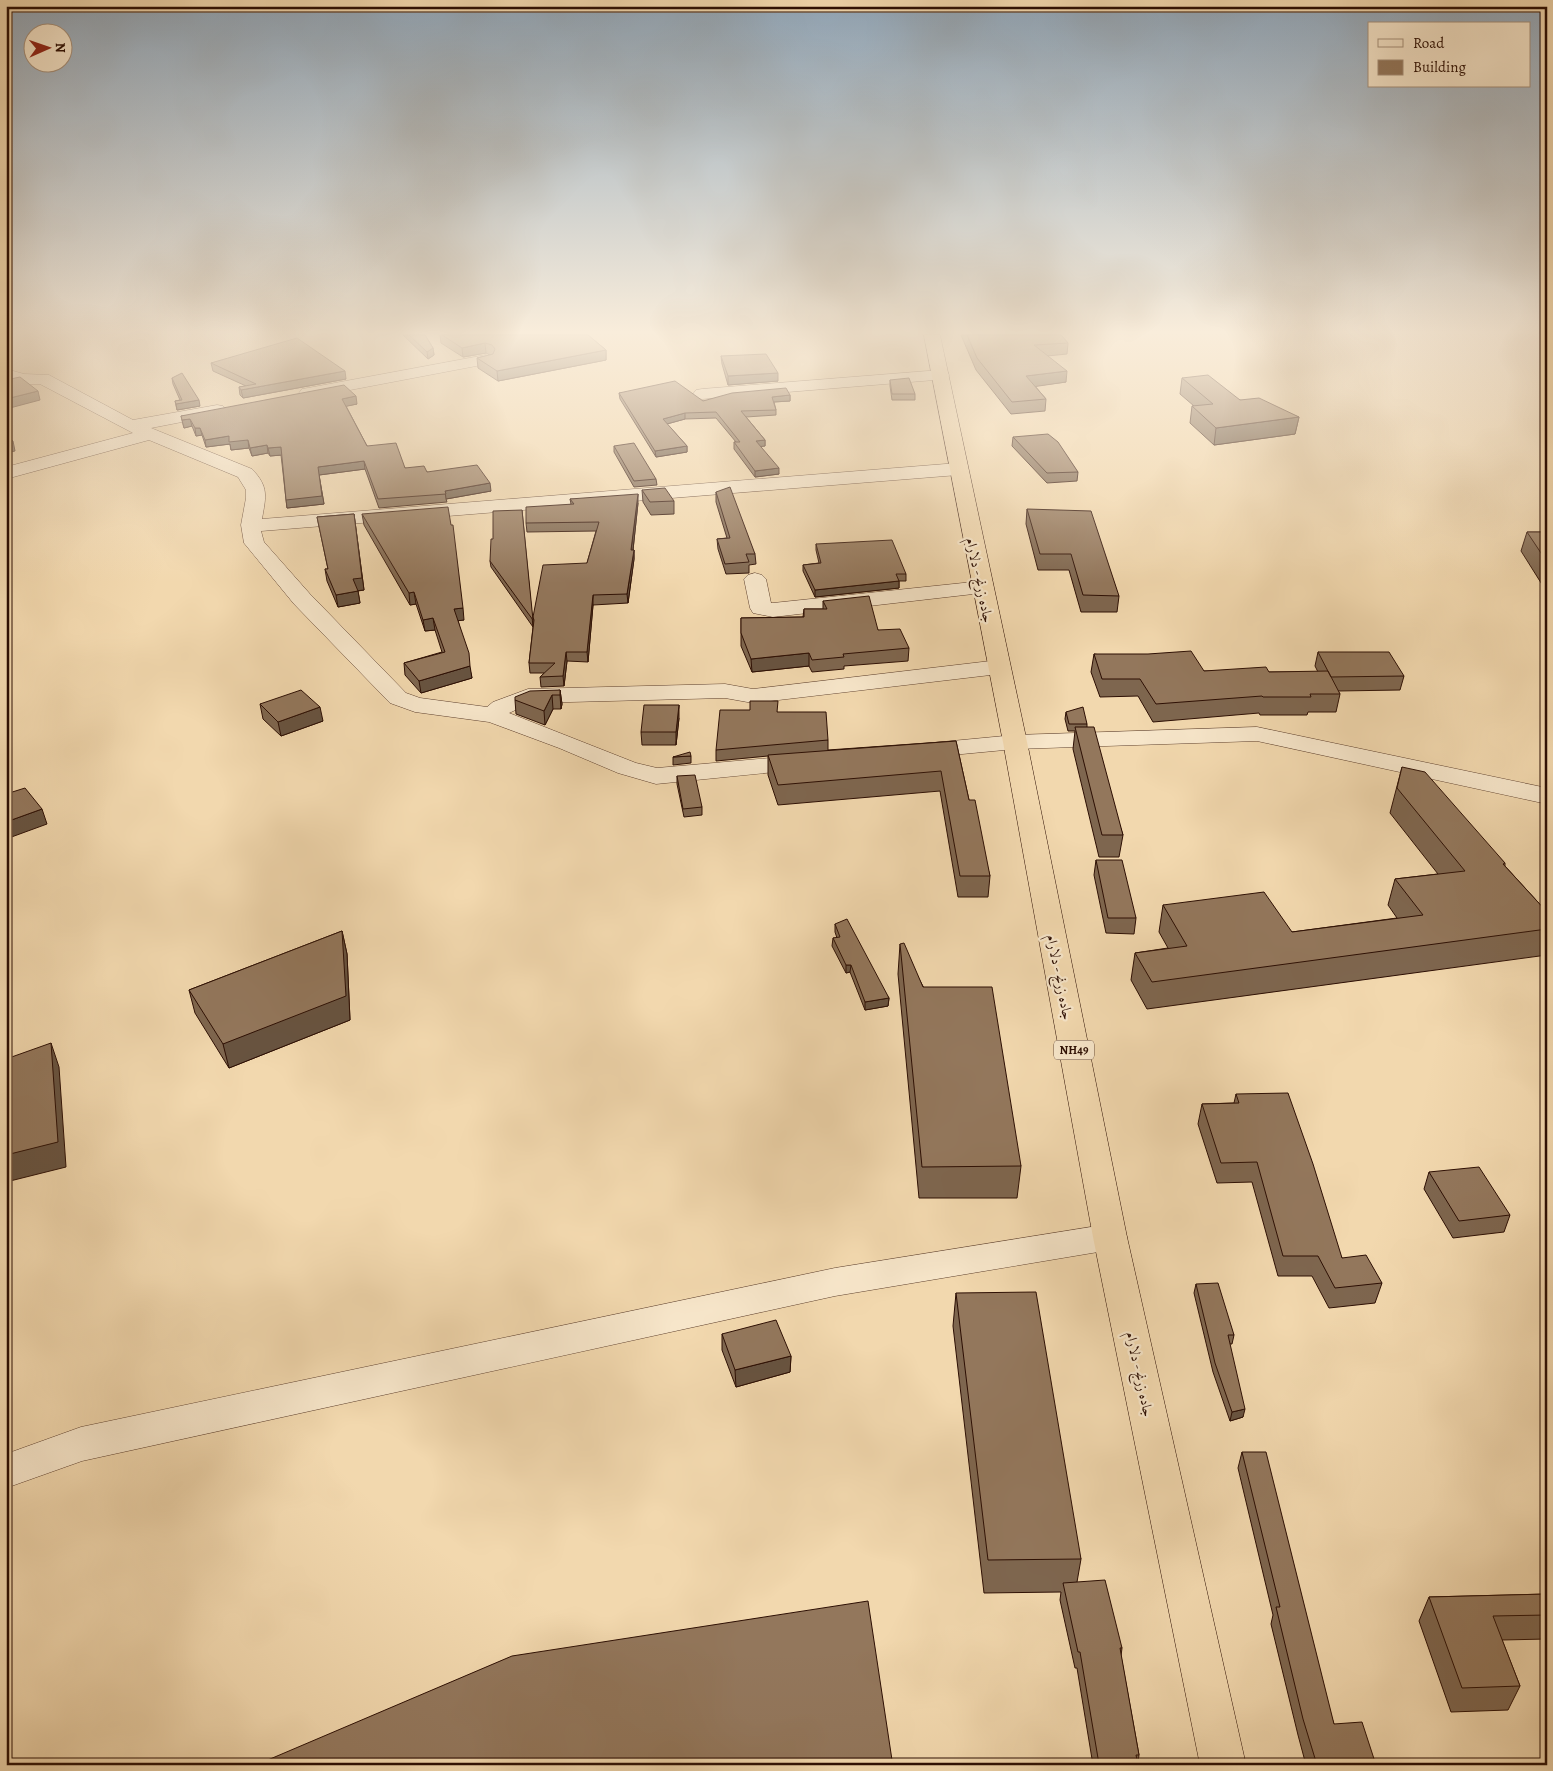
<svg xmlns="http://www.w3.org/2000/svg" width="1553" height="1771" viewBox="0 0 1553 1771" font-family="Alegreya,Amiri,serif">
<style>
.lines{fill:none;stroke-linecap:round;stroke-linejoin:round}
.minor-casing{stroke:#5e402e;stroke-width:1}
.highway-casing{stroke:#2c0e03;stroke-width:1}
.minor{fill:#f7e6ca;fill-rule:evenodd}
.highway{fill:#f2d8ae;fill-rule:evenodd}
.wall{fill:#7e664f;stroke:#2c0e03}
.shaded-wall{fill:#675340;stroke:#2c0e03}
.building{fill:#93775c;stroke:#2c0e03}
.labels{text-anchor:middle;stroke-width:4.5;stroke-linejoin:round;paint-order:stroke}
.shield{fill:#f7e6ca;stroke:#694f3f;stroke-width:1}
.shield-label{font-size:12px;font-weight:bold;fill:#2c0e03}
.street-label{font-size:14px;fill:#2c0e03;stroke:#f7e6ca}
</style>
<rect width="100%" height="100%" fill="#f2d8ae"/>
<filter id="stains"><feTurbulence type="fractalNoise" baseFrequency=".004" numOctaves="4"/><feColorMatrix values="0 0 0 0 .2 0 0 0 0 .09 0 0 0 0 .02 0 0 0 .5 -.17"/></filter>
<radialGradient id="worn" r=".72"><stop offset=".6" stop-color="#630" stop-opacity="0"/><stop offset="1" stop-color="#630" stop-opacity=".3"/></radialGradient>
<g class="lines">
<defs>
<path id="minor" d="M486,355L492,357L494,360L492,363L308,398L302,397L299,393L302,389L308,388Z
M6,369L24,374L49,375L133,420L217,405L223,406L226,410L223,414L151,428L252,469C269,487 266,496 262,519L958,463L965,465L967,469L965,473L958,475L261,531L264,542L310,594L406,693L420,698L487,707L493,702L528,689L725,684L753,689L999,660L1007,662L1010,667L1007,672L999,674L753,703L725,698L531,703L509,713L636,763L657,768L805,755L814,757L817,762L814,767L805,769L656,784L618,773L559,748L489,722L415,712L390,703L294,604L244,543L241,525L246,498V490L238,477L149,440L6,479V467L133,433L40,384H23L6,379Z
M941,370L947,371L949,375L947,379L702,399L696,398L693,394L696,390L702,389Z
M755,573L762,575L766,579L771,603H773L982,581L990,582L993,587L990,592L982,593L773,617L753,613L750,608L744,579L748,575Z
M1257,727L1547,788V804L1257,741L1015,749L920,758L911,756L908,751L911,746L920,744L1015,735Z
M1110,1224L1122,1228L1127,1237L1122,1246L1110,1250L835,1296L82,1461L6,1488V1454L81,1427L835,1268Z"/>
<path id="highway" d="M924,335H940L1027,742L1127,1237L1246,1765H1200L1093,1237L1003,742Z"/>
</defs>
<use href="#minor" class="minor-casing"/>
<use href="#highway" class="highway-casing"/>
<use href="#minor" class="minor"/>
<use href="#highway" class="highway"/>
</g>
<path class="wall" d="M403,335H425L433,348L434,355L428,359Z
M440,335H588L606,350V360L498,381L478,368L477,358L490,355L486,353L463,357L441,343Z
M961,335H1061L1068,343L1067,354L1047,356L1066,382L1035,386L1046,399L1045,411L1011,414L976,370Z
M721,356L778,381L728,385L722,364Z
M211,363L346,379L243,398L240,395L239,387L246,386L213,371Z
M172,378L200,406L177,410L175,401L180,400L173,384Z
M1182,378L1240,400L1299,417L1295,434L1214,445L1190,423L1192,406H1194L1180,394Z
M890,380L915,394V400H892L890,386Z
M619,393L703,401L790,395V401L774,402L776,410V415L746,417L765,440V446H760L779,474L755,477L734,449V442H736L716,418L685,419L667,424L687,446V452L656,457L620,399Z
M357,404L346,406L367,446L405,468L427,472L491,491L446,499L447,502L379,508L365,469L319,475L324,504L287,508L281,455L270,456L268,453L252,456L249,448L231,450L230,444L206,447L202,435L196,436L192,426L184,428L181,416Z
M1013,437L1078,472L1077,481L1047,483L1012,446Z
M614,446L656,479L657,485L634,487L614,452Z
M642,490L674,501V514L651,515L643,502Z
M716,492L755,554L756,564L749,565V573L726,574L718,549L717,539L727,538L716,502Z
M570,499L638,503L633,550H634V559L628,603L593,605L588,662L567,661L564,686L541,687L540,677L544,673H530L529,663L533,627V617L587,563L596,531L527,532L526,523L571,504Z
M1027,509L1119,596L1117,612H1081L1069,570H1038L1026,524Z
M522,510L533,627L491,567L490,561Z
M354,514L364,590L358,591L360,603L338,607L327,581L325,569H328L317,517Z
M362,514L464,620H458L472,678L421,693L405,675L404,663L442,652L435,630L425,631L416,604L410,605L364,525Z
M1527,532H1547V586H1543L1521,551Z
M816,544L906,574V581H899V588L815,597L803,571V565L819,563L816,550Z
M823,601L878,630L909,648L908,661L844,666V669L812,672L809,666L752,672L741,646V618L803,617L804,609H823Z
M1318,652L1404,676L1400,690L1338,691L1340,694L1336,712H1308L1307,715H1260L1259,713L1153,722L1138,696L1100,697L1091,672L1094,654L1204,671L1269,672H1318L1315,666Z
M560,690L562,704L561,709H553L545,725L516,714L515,700Z
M260,704L323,721L281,736L263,719Z
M777,712L828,740V750L956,741L969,800L990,876L988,897H958L940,791L778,805L768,775V756L716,761V750Z
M1066,712L1087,724V727L1123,835L1119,857H1099L1073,749L1075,731H1068L1065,719Z
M679,718L676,745H642L641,732Z
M691,756V763L673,765V757Z
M1402,767L1505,863V866L1547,912V955L1147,1009L1131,980L1135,953L1168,948L1159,932L1163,905L1292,932L1397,918L1388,905L1395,879L1438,874L1390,813Z
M677,776L702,807V815L684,817L677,784Z
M1096,860L1136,918L1134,934L1106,933L1094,875Z
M835,924L889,998L888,1006L865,1010L850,972L846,973L832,946L833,938H837L835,932Z
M342,931L347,954L350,1020L229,1068L195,1013L189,990Z
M900,944L1021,1166L1017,1198H919L898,974Z
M1236,1094L1342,1258L1382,1283L1375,1303L1329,1308L1312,1276H1278L1252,1182L1217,1183L1198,1124L1202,1104L1234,1103Z
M1429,1172L1510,1215L1504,1232L1453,1238L1424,1189Z
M1196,1284L1234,1335L1232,1344H1229L1243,1417L1230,1421L1213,1372L1194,1293Z
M956,1293L1081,1559L1077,1582L1122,1648L1121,1656L1139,1755L1138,1763L1093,1765L1077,1668H1075L1060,1600L1061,1592L984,1593L953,1326Z
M722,1334L791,1356L790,1372L736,1387L722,1350Z
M1242,1452L1334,1724L1376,1765H1306L1298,1735L1271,1624L1273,1615L1238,1468Z
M1547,1594V1639L1502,1640L1520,1686L1508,1710L1451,1712L1419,1621L1429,1597Z
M892,1760V1765H256Z"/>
<path class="shaded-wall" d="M485,343L486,353L463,357L462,348Z
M433,348L434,355L428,359L427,352Z
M606,350V360L498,381L497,371Z
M345,371L346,379L243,398L241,390Z
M1067,371L1066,382L1025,388L1026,376Z
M778,373V381L728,385V376Z
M38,391L40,400L6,409V399Z
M790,395V401L772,402V397Z
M356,396L357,404L343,407L342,399Z
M199,400L200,406L177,410L176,404Z
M685,413V419L663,425V419Z
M1299,417L1295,434L1214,445L1216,428Z
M190,419L192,426L184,428L182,420Z
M195,428H200L202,435L196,436Z
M229,436L248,440L249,448L231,450L230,444L206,447L205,440Z
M765,440V446L756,447V441Z
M13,441L15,451L6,453V443Z
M267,445L268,453L252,456L250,448Z
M687,446V452L656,457L655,451Z
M281,447L282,455L270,456L268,448Z
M364,461L365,469L319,475L324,504L287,508L286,500L318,467Z
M779,468V474L755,477V471Z
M490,483L491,491L446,499L445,491Z
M638,494V503L632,559L631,550Z
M354,514L364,590L355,591L353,579Z
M634,550V559L628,603L627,594Z
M899,581V588L815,597V590Z
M358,591L360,603L338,607L336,595Z
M414,592L416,604L410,605L409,593Z
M593,595V605L588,662L587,652Z
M463,608L464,620L456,621L454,609Z
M433,618L435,630L425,631L423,620Z
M566,652L567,661L564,686L563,676Z
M809,653V666L752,672L751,659Z
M470,666L472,678L421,693L419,681Z
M560,690L562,704L561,709L560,695Z
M552,695L553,709L545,725L544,711Z
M679,705V718L676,745V732Z
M320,707L323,721L281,736L278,722Z
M42,809L47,824L6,839V822Z
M342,931L347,954L350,1020L229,1068L223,1044Z
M846,965H851L850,972L846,973Z
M889,998L888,1006L865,1010V1002Z
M51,1043L59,1067L66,1167L6,1182V1155Z
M791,1356L790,1372L736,1387L735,1370Z
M1245,1409L1243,1417L1230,1421L1232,1412Z"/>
<path class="building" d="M409,335H425L433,348L427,352Z
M442,335H588L606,350L497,371L477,358L493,354L495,349L492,345L485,343L462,348Z
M967,335H1061L1068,343L1034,345L1067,371L1026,376L1046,399L1012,402L977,358Z
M297,338L345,371L241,390L239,387L256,384L211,363Z
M766,354L778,373L728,376L721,356Z
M182,373L199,400L176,404L175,401L182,400L172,378Z
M1208,375L1240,400L1259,398L1299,417L1216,428L1192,406L1213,404L1182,378Z
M20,377L38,391L6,399V380Z
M909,378L915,394H892L890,380Z
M675,381L703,401L732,393L786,388L790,395L772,397L776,410L741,411L765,440L756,441L779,468L755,471L734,442H740L716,412L685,413L663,419L687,446L655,451L619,393Z
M344,385L356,396L342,399L367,446L396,443L405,468L424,466L427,472L477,465L490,483L445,491L446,494L378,499L364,461L318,467L322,496L286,500L281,447L268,448L267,445L250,448L248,440L229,442V436L205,440L200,428H195L190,419L182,420L181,416Z
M1048,434L1058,442L1078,472L1047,473L1013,437Z
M6,436L13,441L6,443Z
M634,443L656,479L634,481L614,446Z
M730,487L755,554H746L749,562L725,564L717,539L730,538L716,492Z
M665,488L674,501L650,502L642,490Z
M638,494L631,550H634L627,594L593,595L587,652H566L563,676L540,677L555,663H529L534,620L533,617L543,565L587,563L599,522L526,523V507L574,504L570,499Z
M448,507L451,525H453L463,608L454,609L469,653L470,666L419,681L404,663L445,652L433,618L423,620L414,592L409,593L362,514Z
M1027,509L1091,511L1119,596L1083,595L1071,554H1040Z
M522,510L533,620L490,561L491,539H493V511Z
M354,514L362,578L353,579L358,591L336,595L325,569H328L317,517Z
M1527,532H1547V562Z
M892,540L906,574H896L899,581L815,590L803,565L821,563L816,544Z
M869,596L878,630L900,629L909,648L843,654L844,657L812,660L809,653L751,659L741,633V618L804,617V609H827L823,601Z
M1191,651L1204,671L1266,667L1269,672L1328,671L1340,694H1310L1311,697H1263L1262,696L1156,704L1140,679H1102L1094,654H1148Z
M1318,652H1389L1404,676L1331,677Z
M301,690L320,707L278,722L260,704Z
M560,690V695H552L544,711L515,700V697L530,691Z
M750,701H778L777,712H826L828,740L716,750L720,710H750Z
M644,705H679L676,732H641Z
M1083,707L1087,724H1069L1066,712Z
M1075,727H1094L1123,835H1102Z
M956,741L969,800H975L990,876H960L941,771L778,785L768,755Z
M690,752L691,756L673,757Z
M1402,767L1425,772L1505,863L1503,864L1547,912V929L1152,982L1135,953L1187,946L1163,905L1264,892L1292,932L1423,915L1395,879L1465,871L1397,788Z
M695,775L702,807L683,809L677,776Z
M25,788L42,809L6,822V794Z
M1096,860H1122L1136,918H1108Z
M847,919L889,998L865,1002L851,965H846L833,938L840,937L835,924Z
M342,931L346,996L223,1044L189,990Z
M904,943L923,987H992L1021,1166L922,1167L900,944Z
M51,1043L58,1142L6,1155V1059Z
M1288,1093L1313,1164L1342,1258L1366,1255L1382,1283L1335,1288L1318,1256H1283L1257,1162L1221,1163L1202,1104L1239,1103L1236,1094Z
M1479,1167L1510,1215L1459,1221L1429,1172Z
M1218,1283L1234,1335H1228L1245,1409L1232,1412L1215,1363L1196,1284Z
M1036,1292L1081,1559L988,1560L956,1293Z
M776,1320L791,1356L735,1370L722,1334Z
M1242,1452H1266L1334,1724L1362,1722L1376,1765H1317L1303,1719L1276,1607H1280Z
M1105,1580L1122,1648H1120L1139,1755H1136L1138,1765H1091L1099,1764L1080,1652H1078L1063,1583Z
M1547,1594V1615L1493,1616L1520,1686L1462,1688L1429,1597Z
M868,1601L892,1760L841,1765H256L512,1656Z
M1051,1762V1765L955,1764Z"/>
<linearGradient id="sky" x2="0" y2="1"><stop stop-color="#91a7ba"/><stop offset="0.57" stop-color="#f9eddb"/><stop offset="1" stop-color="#f9eddb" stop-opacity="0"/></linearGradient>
<rect width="1553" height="583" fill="url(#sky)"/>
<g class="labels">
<rect class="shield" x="1054" y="1040.5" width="40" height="19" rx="4"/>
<g class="shield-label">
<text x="1074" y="1054">NH49</text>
</g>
<g class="street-label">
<text transform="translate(980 580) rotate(78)" y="5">جاده زرنج - دلارام</text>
<text transform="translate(1060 977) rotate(79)" y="5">جاده زرنج - دلارام</text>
<text transform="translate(1140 1374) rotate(78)" y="5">جاده زرنج - دلارام</text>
</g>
</g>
<rect width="1553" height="1771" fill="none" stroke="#f2d8ae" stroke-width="25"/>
<rect x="8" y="8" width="1538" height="1756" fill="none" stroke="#2c0e03" stroke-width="2.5"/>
<rect x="12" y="12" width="1528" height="1746" fill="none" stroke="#2c0e03"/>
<rect x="1368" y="22" width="162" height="65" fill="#f7e6ca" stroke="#a6907a"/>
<rect x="1378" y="39" width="25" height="8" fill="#f7e6ca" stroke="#a6907a"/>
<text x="1413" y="48" font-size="15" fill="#2c0e03">Road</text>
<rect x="1378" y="60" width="25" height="15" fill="#93775c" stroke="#a6907a"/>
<text x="1413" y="72" font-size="15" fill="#2c0e03">Building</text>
<g transform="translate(48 48) rotate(88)"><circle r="24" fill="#f7e6ca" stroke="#a6907a"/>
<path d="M0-4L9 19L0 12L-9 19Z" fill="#8f2418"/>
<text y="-8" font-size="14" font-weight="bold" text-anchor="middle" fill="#2c0e03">N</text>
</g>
<rect width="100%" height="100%" filter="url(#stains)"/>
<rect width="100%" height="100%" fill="url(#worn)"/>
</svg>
